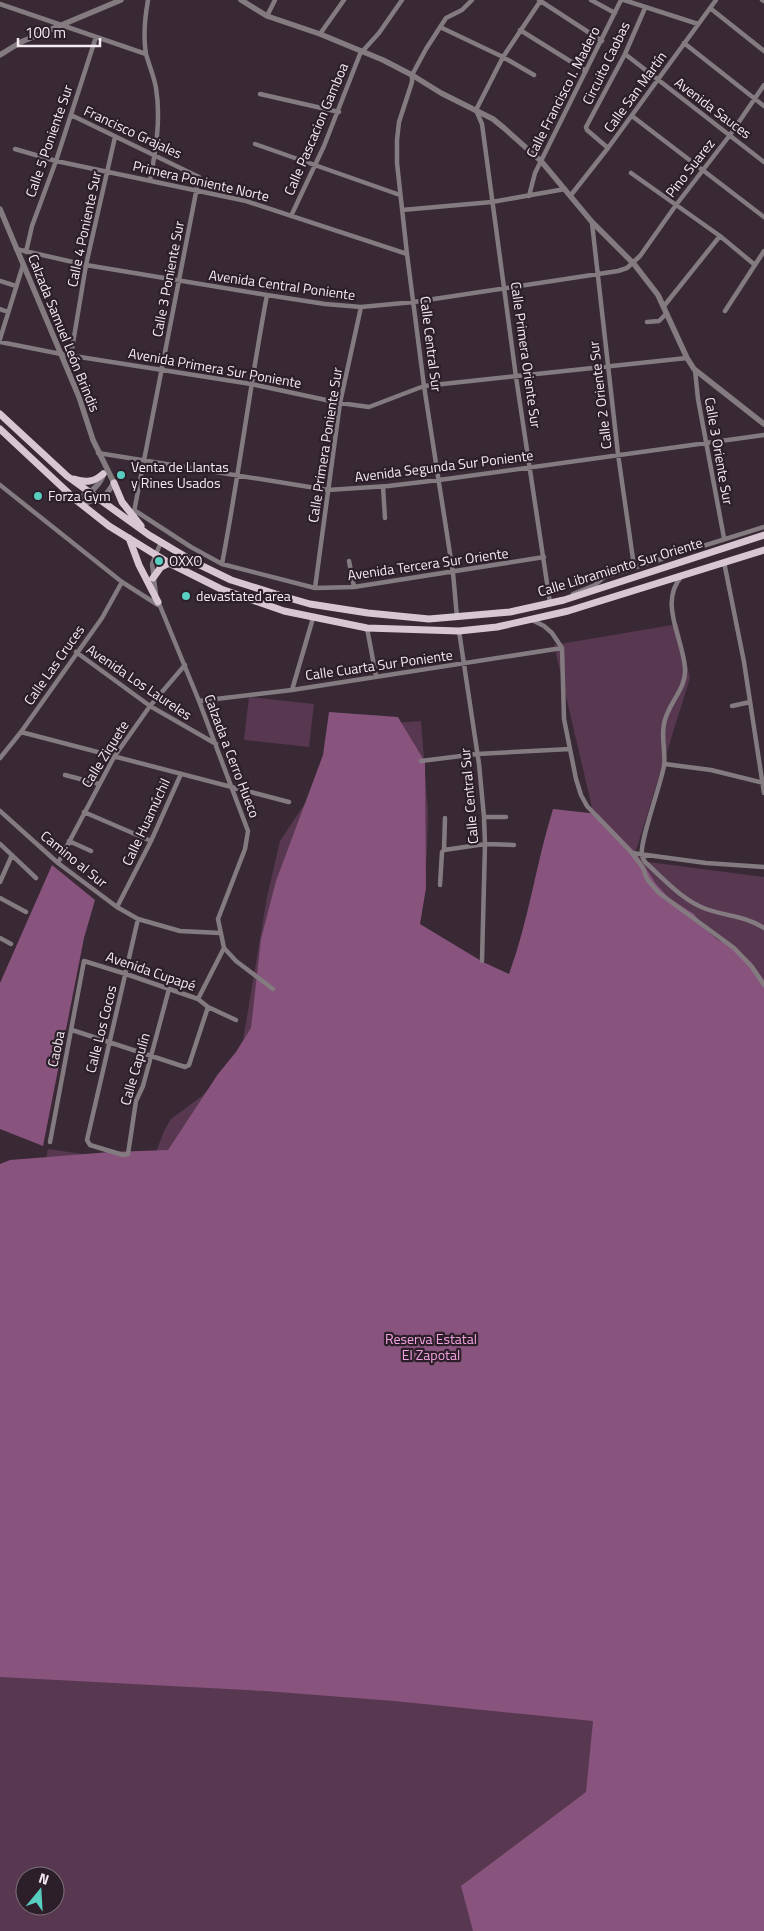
<svg xmlns="http://www.w3.org/2000/svg" width="764" height="1931" viewBox="0 0 764 1931" font-family="'Titillium Web',sans-serif">
<style>
.green{fill:#573850;fill-rule:evenodd}
.forest{fill:#88537d}
.lines{fill:none;stroke-linecap:round;stroke-linejoin:round}
.minor{stroke:#837b80;stroke-width:4.5}
.tertiary{stroke:#837b80;stroke-width:5.5}
.primary{stroke:#d8c7d3;stroke-width:7}
.poi-dot{fill:#58cec0;stroke:#2d1f2a;stroke-width:2}
.labels{text-anchor:middle;stroke-width:4.5;stroke-linejoin:round;paint-order:stroke}
.street-label{font-size:14px;fill:#f5ebf3;stroke:#2d1f2a}
.poi-label{font-size:14px;fill:#f5ebf3;stroke:#2d1f2a;text-anchor:start}
.park-label{font-size:14px;fill:#f3a3e1;stroke:#2d1f2a}
</style>
<rect width="100%" height="100%" fill="#382934"/>
<path class="green" d="M678,624L690,678L633,860L764,877V1931H0V1273L34,1218L48,1149L151,1164L165,1129L171,1119L202,1096L224,1074L243,1040L267,897L280,841L358,723L380,724L421,721L428,811L427,853L417,930L510,978L556,811L594,816L554,645ZM25,1876H55V1906H25Z
M249,697L314,704L309,747L244,740Z"/>
<path class="forest" d="M329,712L398,717L425,762L426,888L420,924L483,962L509,974C529,920 536,863 553,809L598,814L636,853L656,884L669,898L694,914L706,930L718,940L737,949L751,962L764,980V1931H473L461,1886L586,1792L593,1721L394,1701L265,1691L0,1677V1164L10,1160L110,1152L168,1150L218,1074L236,1052L251,1028L261,939L276,881L323,755Z
M52,865L95,900L84,938L43,1146L0,1129V983Z"/>
<g class="lines">
<path class="minor" d="M148,0C145,17 143,37 146,54C149,65 154,76 156,88C161,118 156,150 150,180
M539,0L602,41
M541,0L503,57L476,110L482,124L516,377L550,603
M591,0L615,13
M624,0L698,24
M762,0L764,1
M0,4L146,54
M710,8L764,51
M267,16L275,0
M440,27L503,57L534,75
M520,30L586,71
M320,34L344,0
M684,43L764,106
M625,54L764,162
M260,94L339,112
M71,115L199,177L133,517
M632,116L764,217
M255,144L400,195
M608,148L587,130L586,127L625,54L645,8
M15,149L56,161L246,201L407,254
M631,173L720,236L755,265
M571,195L608,148L716,0
M529,196L535,173L621,0
M402,210L492,202L565,189
M291,216L324,146L360,54L379,33L402,0
M592,223L618,454L634,566
M16,249L86,265L267,295L325,304L361,307L414,302L618,271L627,268L640,256L676,205L730,135L764,85
M26,252L32,226L56,161L96,37
M0,281L16,286
M664,306L720,236
M0,309L8,312
M725,311L764,251
M647,322L659,321L667,313
M0,339L23,265
M0,342L61,354L251,384L340,403L369,407L424,386L687,358
M71,355L86,265L115,137
M695,370L698,399L724,538
M98,453L328,490L388,486L439,480L764,435
M0,485L122,582L158,605
M383,487L385,518
M134,510L191,547L222,564L315,588L354,587L544,557
M349,561L354,587
M724,562L744,662L764,793
M222,564C239,475 250,385 267,295
M682,576C658,602 683,638 685,668C687,689 667,704 664,724C661,738 666,754 664,766C661,784 639,843 642,855C642,858 644,860 645,862C664,879 682,900 706,909C725,916 746,916 764,928
M315,588L340,403L361,307
M156,594L152,564L161,542
M573,594L595,585L604,577L764,527
M158,601L199,701L248,831L245,849L218,919L224,948L236,961L273,989
M457,617L453,573L424,386L407,254L397,163V140L399,122L412,82V75L426,49L446,18L462,10L472,0
M532,620L544,626L552,633L562,648L564,719L576,779L581,795L587,806L632,853L643,868L647,879L659,893L734,948L752,967L764,985
M367,628L376,676
M459,631L479,764L484,817L485,844L482,961
M76,652L150,706L216,744
M292,690L313,618
M199,701L292,690L562,648
M732,706L750,702
M21,732L289,802
M0,758L21,732L102,618L122,582
M421,761L477,754L570,749
M665,764L711,770L764,783
M65,775L99,784
M0,811L58,863L117,907L138,919L180,931L220,933
M84,812L151,841
M484,817H506
M69,841L91,851
M0,844L36,878
M444,850L485,844L514,845
M632,853L706,863L764,867
M58,863L114,757L150,706L185,665
M0,882L12,855
M440,885L442,852L444,850L445,818
M0,898L26,912
M117,907L151,841L181,774
M138,919L87,1140L90,1145L123,1155L128,1154L136,1101L143,1086L169,989
M0,938L11,944
M198,999L224,948
M72,1030L185,1067L189,1065L208,1007
M50,1142L84,961L126,974L198,999L208,1007L236,1020"/>
<path class="tertiary" d="M241,0L267,16L320,34L383,60L412,75L441,93L493,119L504,128L541,161L592,222L634,264L658,295L687,358L694,369L764,424
M0,55L21,42L121,0
M0,209L79,397L93,440L114,483L105,496L83,504
M76,500C90,492 99,488 104,473"/>
<path class="primary" d="M0,414L67,476L149,535L196,563L231,580L282,596L310,604L368,613L429,619L510,612L564,600L764,535
M0,429L76,500L109,526L169,563L221,589L284,611L367,628L459,631L497,627L568,611L764,550
M74,479C86,483 94,482 103,474
M114,483L122,502L141,526
M129,538L139,565L158,602
M153,578L161,567L169,563"/>
</g>
<g class="poi-dot">
<circle cx="121" cy="475" r="5"/>
<circle cx="38" cy="496" r="5"/>
<circle cx="159" cy="561" r="5"/>
<circle cx="186" cy="596" r="5"/>
</g>
<g class="labels">
<g class="street-label">
<text transform="translate(606 63) rotate(-64)" y="5">Circuito Caobas</text>
<text transform="translate(563 92) rotate(-63)" y="5">Calle Francisco I. Madero</text>
<text transform="translate(635 92) rotate(-54)" y="5">Calle San Martín</text>
<text transform="translate(713 108) rotate(37)" y="5">Avenida Sauces</text>
<text transform="translate(316 129) rotate(-67)" y="5">Calle Pascacion Gamboa</text>
<text transform="translate(133 132) rotate(25)" y="5">Francisco Grajales</text>
<text transform="translate(49 141) rotate(-71)" y="5">Calle 5 Poniente Sur</text>
<text transform="translate(690 168) rotate(-52)" y="5">Pino Suarez</text>
<text transform="translate(201 181) rotate(13)" y="5">Primera Poniente Norte</text>
<text transform="translate(84 229) rotate(-78)" y="5">Calle 4 Poniente Sur</text>
<text transform="translate(168 279) rotate(-79)" y="5">Calle 3 Poniente Sur</text>
<text transform="translate(282 285) rotate(8)" y="5">Avenida Central Poniente</text>
<text transform="translate(64 333) rotate(68)" y="5">Calzada Samuel León Brindis</text>
<text transform="translate(431 344) rotate(83)" y="5">Calle Central Sur</text>
<text transform="translate(526 355) rotate(82)" y="5">Calle Primera Oriente Sur</text>
<text transform="translate(215 368) rotate(10)" y="5">Avenida Primera Sur Poniente</text>
<text transform="translate(600 395) rotate(-97)" y="5">Calle 2 Oriente Sur</text>
<text transform="translate(325 445) rotate(-81)" y="5">Calle Primera Poniente Sur</text>
<text transform="translate(719 451) rotate(80)" y="5">Calle 3 Oriente Sur</text>
<text transform="translate(444 466) rotate(-7)" y="5">Avenida Segunda Sur Poniente</text>
<text transform="translate(428 564) rotate(-8)" y="5">Avenida Tercera Sur Oriente</text>
<text transform="translate(620 567) rotate(-17)" y="5">Calle Libramiento Sur Oriente</text>
<text transform="translate(54 665) rotate(-55)" y="5">Calle Las Cruces</text>
<text transform="translate(379 665) rotate(-8)" y="5">Calle Cuarta Sur Poniente</text>
<text transform="translate(139 682) rotate(34)" y="5">Avenida Los Laureles</text>
<text transform="translate(105 754) rotate(-58)" y="5">Calle Ziquete</text>
<text transform="translate(232 756) rotate(69)" y="5">Calzada a Cerro Hueco</text>
<text transform="translate(469 796) rotate(-95)" y="5">Calle Central Sur</text>
<text transform="translate(146 822) rotate(-65)" y="5">Calle Huamúchil</text>
<text transform="translate(74 859) rotate(39)" y="5">Camino al Sur</text>
<text transform="translate(151 971) rotate(19)" y="5">Avenida Cupapé</text>
<text transform="translate(101 1029) rotate(-76)" y="5">Calle Los Cocos</text>
<text transform="translate(56 1049) rotate(-78)" y="5">Caoba</text>
<text transform="translate(135 1069) rotate(-74)" y="5">Calle Capulín</text>
</g>
<g class="poi-label">
<text x="131" y="472">Venta de Llantas<tspan x="131" dy="16">y Rines Usados</tspan></text>
<text x="48" y="501">Forza Gym</text>
<text x="169" y="566">OXXO</text>
<text x="196" y="601">devastated area</text>
</g>
<g class="park-label">
<text x="431" y="1344">Reserva Estatal<tspan x="431" dy="16">El Zapotal</tspan></text>
</g>
</g>
<g transform="translate(40 1891) rotate(18)"><circle r="24" fill="#2d1f2a" stroke="#7d717a"/>
<path d="M0-4L9 19L0 12L-9 19Z" fill="#58cec0"/>
<text y="-8" font-size="14" font-weight="bold" text-anchor="middle" fill="#f5ebf3">N</text>
</g>
<path d="M18 38v8h82v-8" fill="none" stroke="#f5ebf3" stroke-width="2.5"/>
<text x="25" y="38" font-size="15" fill="#f5ebf3" stroke="#2d1f2a" stroke-width="4" paint-order="stroke">100 m</text>
</svg>
